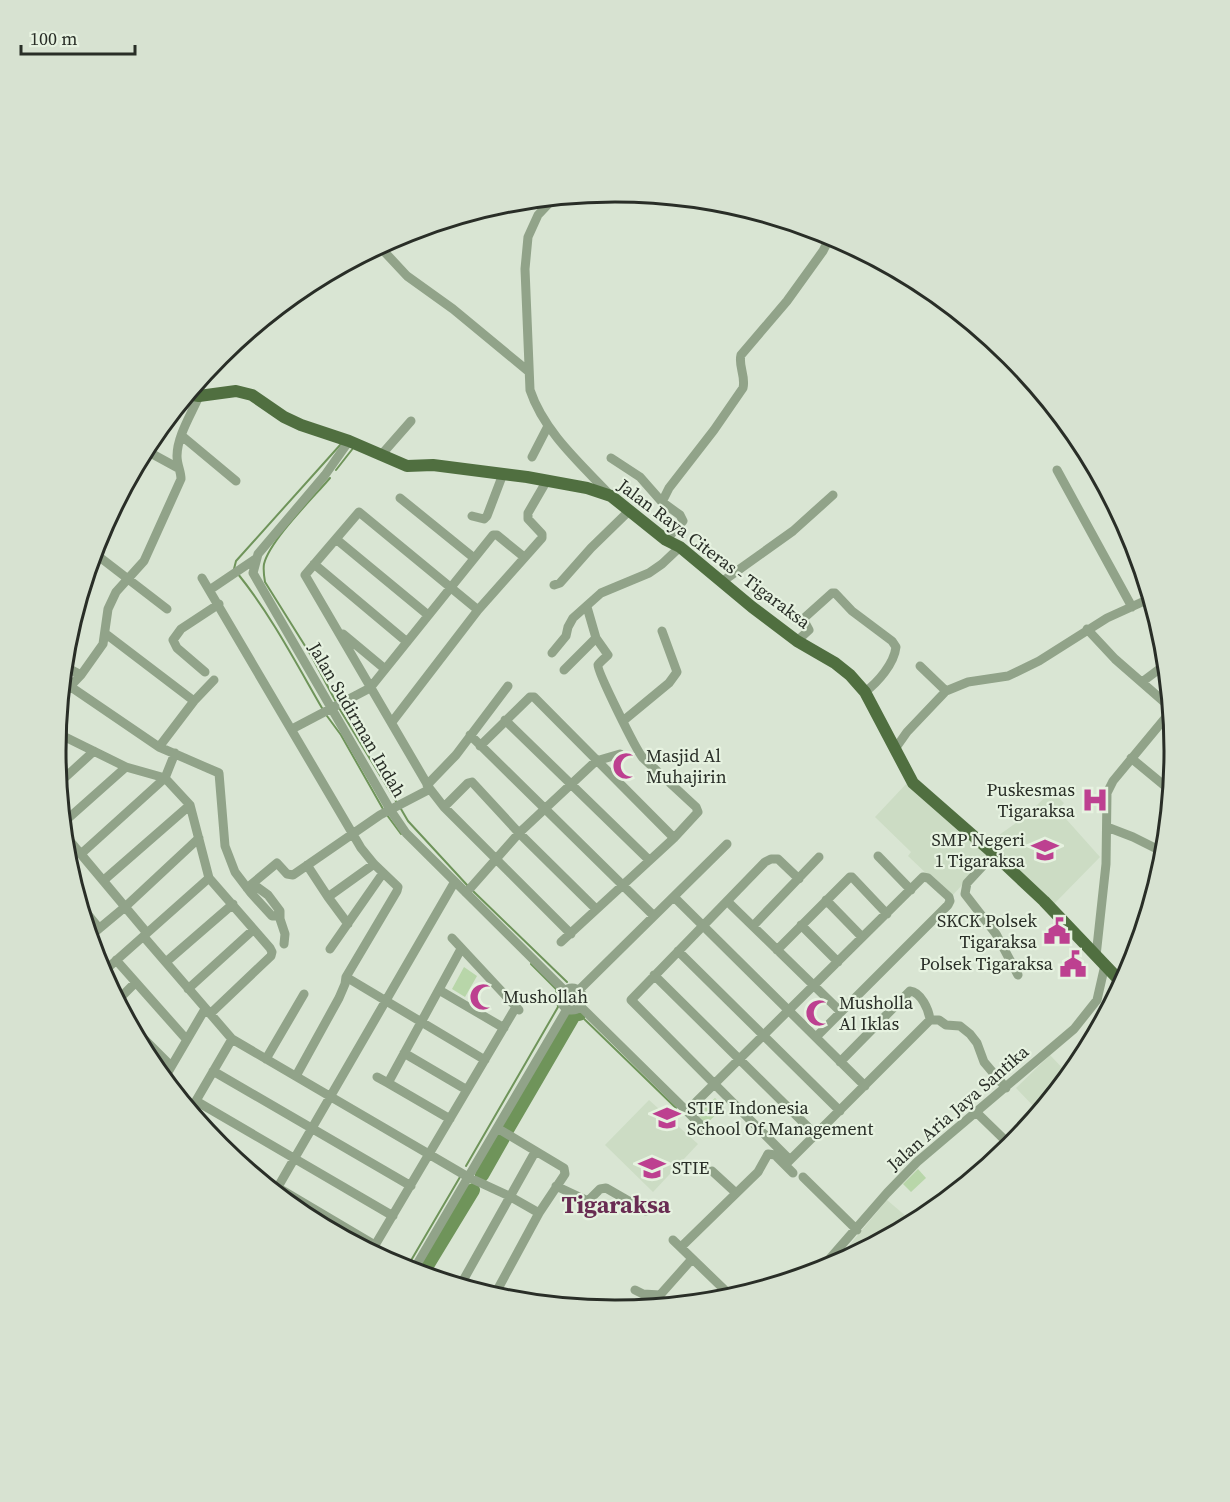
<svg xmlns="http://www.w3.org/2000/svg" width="1230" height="1502" viewBox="0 0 1230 1502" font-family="'Source Serif 4',serif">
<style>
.built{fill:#ccdcc4}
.green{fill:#b8d6a9}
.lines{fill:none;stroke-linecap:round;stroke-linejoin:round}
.stream{stroke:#6f945a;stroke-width:2}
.river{stroke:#6f945a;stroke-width:14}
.minor{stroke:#91a389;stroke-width:9}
.major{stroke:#506f40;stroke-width:12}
.labels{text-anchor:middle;stroke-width:4.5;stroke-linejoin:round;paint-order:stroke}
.street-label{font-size:18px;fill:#292e27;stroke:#e6f2e0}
.poi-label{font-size:18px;fill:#292e27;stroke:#e6f2e0;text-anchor:start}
.district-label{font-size:24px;font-weight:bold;fill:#692c52;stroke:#e6f2e0}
.rim{fill:none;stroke:#292e27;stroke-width:3}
</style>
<rect width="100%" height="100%" fill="#d9e5d3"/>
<path class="built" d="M907,783L989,856L951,897L908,856L911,852L875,817Z
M1052,791L1064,803L1058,810L1100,857L1053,905L988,843L1023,818Z
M1050,1055L1069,1075L1039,1112L1016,1088Z
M649,1100L698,1144L653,1192L605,1145Z
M887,1200L914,1223L854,1254L847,1248Z"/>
<path class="green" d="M464,967L477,976L465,997L452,989Z
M715,1098L724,1107L706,1124L697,1114Z
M918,1169L926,1178L911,1192L903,1184Z"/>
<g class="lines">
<path class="stream" d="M336,470L354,447
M330,478C313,498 270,540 264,564C263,570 264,576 265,582L312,657L336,702
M234,569L236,561L341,444
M238,574C271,615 296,663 322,708
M339,708L397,803
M327,716L341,735L383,809
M401,809L408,821L467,885
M387,815L401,834
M473,891L567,982
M579,1014L676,1108
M466,1166L558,1007L556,989L531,964
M406,1269L460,1177"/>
<path class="river" d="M507,1130L574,1015L579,1014
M482,1175L503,1138
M422,1274L473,1190"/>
<path class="minor" d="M555,197L538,215L528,237L525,269L530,390C544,432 581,464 611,496
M379,246L407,276L453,309L528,371
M182,436L236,481
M349,441L325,475L258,554L253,573L391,811L406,833L564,990
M145,450L178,468
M382,454L411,421
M532,457L548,426
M611,458L640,477L662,502
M1057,470L1132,607
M400,498L474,558
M472,516L484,519L487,516L503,474
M336,539L428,615
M666,540L683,521L680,515L662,502L669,488L714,430L743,388C746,376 738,366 741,355L787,301L823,251L831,235
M93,552L167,609
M314,564L407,642
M202,578L361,848L374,864L398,887L397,891L346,977L345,984L339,998L296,1076
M723,581L793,531L833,495
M554,585L560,583L591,548L630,510
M211,589L257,558
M478,610L359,512L305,575L430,789L444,807L571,934
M1087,629L1115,659L1170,707
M106,634L194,701
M343,634L385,669
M797,641L809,630L803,619L832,593H835L852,611L892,641L896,647C894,664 878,682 865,692
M552,653L566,636L568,627L573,618L601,593L649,573L662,564L680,547
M64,666L81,675
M920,666L946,691
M564,670L596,638L587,607
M205,672L177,648L173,640L181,629L219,604
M1142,682L1166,664
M71,687L159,747L219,773L225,846L235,872L251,893L257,887L268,895L280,911V919L285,934L284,944
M61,696L81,675L103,644L108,609L116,592L144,561L181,479C181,471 177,465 177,456C177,436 192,413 199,396
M505,720L649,860
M623,721L669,683L677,672L662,631
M392,722L478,610L542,538V534L528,519V513L546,482
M292,729L370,688L493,535H497L524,557
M59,734L126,767L165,778L190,805L209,878L270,948L272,952L271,956L210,1014
M470,735L654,916
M480,746L530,697H534L674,838
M159,747L194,701L214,680
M895,749L907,732L946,691L968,682L1008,676L1039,661L1107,618L1151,598
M1131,758L1171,791
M59,783L94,751
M427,785L456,755L508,686
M444,807L468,783L472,782L519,833L596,909
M63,823L126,767
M1107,827L1133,837L1155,848
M64,834L147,933
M82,853L165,778L175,753
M994,854L967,883L965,894L996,934L1018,975
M878,856L911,890
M307,865L328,897L348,924
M104,880L190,805
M247,888L277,863L287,874L293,875L380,815L430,789
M251,893L272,916H276L280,911
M466,893L519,833L596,761L620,754
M328,897L374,864
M674,897L865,1086
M826,900L862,937
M727,901L841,1012
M80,905L99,928
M801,925L838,962
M753,926L819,857
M89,937L125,907L199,838
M144,937L232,1039L468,1177L509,1196L539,1213
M452,938L519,1010
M561,942L674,838L698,812L696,807L643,758C636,750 597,671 598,665C600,662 605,658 608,655L596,638
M330,949L383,873
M777,950L850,877H852L887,914
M678,951L840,1111
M1096,956L1106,864L1107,793L1113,781L1171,711
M116,960L187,1040
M166,962L233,904
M102,973L209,878
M654,975L816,1135
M346,977L485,1060
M561 999a11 11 0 1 1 22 0a11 11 0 1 1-22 0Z
M188,989L253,930
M439,990L504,1028
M579,990L727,844
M117,1001L135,983
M580,1006L708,1132
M129,1024L171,1066
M404,1053L467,1090
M266,1059L304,994
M840,1062L910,991C921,992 929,1010 930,1020
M213,1071L411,1186
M377,1077L388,1083L461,949
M164,1079L205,1009
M388,1083L450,1119
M196,1101L393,1216
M190,1111L232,1039
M687,1111L923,877L928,878L949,897L950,901L948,905L816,1037
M976,1112L1011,1146
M790,1160L631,1000L765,862L771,859H778L799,879
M785,1165L930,1020H939L946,1025L960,1026L970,1034L977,1043L984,1062L1006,1088
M248,1170L375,1245
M712,1171L736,1193
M803,1177L857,1230
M556,1186L588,1201L600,1189L606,1188L646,1211
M275,1192L454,883
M673,1240L732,1297
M681,1247L758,1172L768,1154L775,1155L793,1173
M371,1252L516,1007
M413,1271L567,1009
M819,1271L887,1193L917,1162L1074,1029L1097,1000L1105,965
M460,1286L535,1152
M635,1290L643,1294L660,1295L692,1259
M494,1296L539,1213L565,1174L564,1168L497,1128"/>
<path class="major" d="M187,394L199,396L236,391L252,395L284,417L301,425L349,441L407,466L433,465L472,470L527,477L587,488L611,496L666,540L680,547L752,607L797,641L835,663L850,675L865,692L913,783L994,854L1044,901L1122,983"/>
</g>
<defs>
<symbol id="mosque-bare" viewBox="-9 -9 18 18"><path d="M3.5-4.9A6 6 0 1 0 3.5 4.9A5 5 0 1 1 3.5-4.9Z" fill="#bd4090" stroke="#e6f2e0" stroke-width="2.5" paint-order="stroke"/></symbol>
<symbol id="hospital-bare" viewBox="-9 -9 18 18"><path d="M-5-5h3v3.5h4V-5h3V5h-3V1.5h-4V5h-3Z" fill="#bd4090" stroke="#e6f2e0" stroke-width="2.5" paint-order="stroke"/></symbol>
<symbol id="school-bare" viewBox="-9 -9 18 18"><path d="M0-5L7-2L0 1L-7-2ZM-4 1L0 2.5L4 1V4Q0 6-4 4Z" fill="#bd4090" stroke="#e6f2e0" stroke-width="2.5" paint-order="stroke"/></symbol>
<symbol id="civic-bare" viewBox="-9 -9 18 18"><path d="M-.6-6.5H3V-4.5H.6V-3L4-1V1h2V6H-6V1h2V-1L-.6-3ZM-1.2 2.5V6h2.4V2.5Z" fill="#bd4090" stroke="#e6f2e0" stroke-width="2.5" paint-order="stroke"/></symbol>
<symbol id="university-bare" viewBox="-9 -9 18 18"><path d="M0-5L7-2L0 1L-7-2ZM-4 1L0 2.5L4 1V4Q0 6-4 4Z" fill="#bd4090" stroke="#e6f2e0" stroke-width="2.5" paint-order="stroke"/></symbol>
</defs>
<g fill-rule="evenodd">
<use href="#mosque-bare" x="607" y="747" width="38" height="38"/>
<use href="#hospital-bare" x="1076" y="781" width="38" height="38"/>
<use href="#school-bare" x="1026" y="831" width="38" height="38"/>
<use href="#civic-bare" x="1038" y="912" width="38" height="38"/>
<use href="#civic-bare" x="1054" y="945" width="38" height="38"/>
<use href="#mosque-bare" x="464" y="978" width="38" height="38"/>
<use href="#mosque-bare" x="800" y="994" width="38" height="38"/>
<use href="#university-bare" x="648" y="1099" width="38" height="38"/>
<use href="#university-bare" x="633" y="1149" width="38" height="38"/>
</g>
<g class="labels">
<g class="street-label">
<text transform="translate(714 554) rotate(37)" y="6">Jalan Raya Citeras - Tigaraksa</text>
<text transform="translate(357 720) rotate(60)" y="6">Jalan Sudirman Indah</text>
<text transform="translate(958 1108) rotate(-41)" y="6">Jalan Aria Jaya Santika</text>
</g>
<g class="poi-label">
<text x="646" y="762">Masjid Al<tspan x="646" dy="21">Muhajirin</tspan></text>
<text x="1075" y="796" text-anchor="end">Puskesmas<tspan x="1075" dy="21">Tigaraksa</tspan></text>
<text x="1025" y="846" text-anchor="end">SMP Negeri<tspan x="1025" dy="21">1 Tigaraksa</tspan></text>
<text x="1037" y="927" text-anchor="end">SKCK Polsek<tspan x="1037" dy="21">Tigaraksa</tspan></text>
<text x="1053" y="970" text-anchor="end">Polsek Tigaraksa</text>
<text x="503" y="1003">Mushollah</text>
<text x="839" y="1009">Musholla<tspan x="839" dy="21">Al Iklas</tspan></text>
<text x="687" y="1114">STIE Indonesia<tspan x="687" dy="21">School Of Management</tspan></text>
<text x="672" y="1174">STIE</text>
</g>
<g class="district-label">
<text x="616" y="1213">Tigaraksa</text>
</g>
</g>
<path d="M0 0H1230V1502H0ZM66 751a549 549 0 1 1 1098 0a549 549 0 1 1-1098 0Z" fill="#d7e2d1" fill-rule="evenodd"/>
<path class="rim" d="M66 751a549 549 0 1 1 1098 0a549 549 0 1 1-1098 0Z"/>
<path d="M21 45v9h114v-9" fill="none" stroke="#292e27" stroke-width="3"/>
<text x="30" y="45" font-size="18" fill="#292e27" stroke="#e6f2e0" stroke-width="4.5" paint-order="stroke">100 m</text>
</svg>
